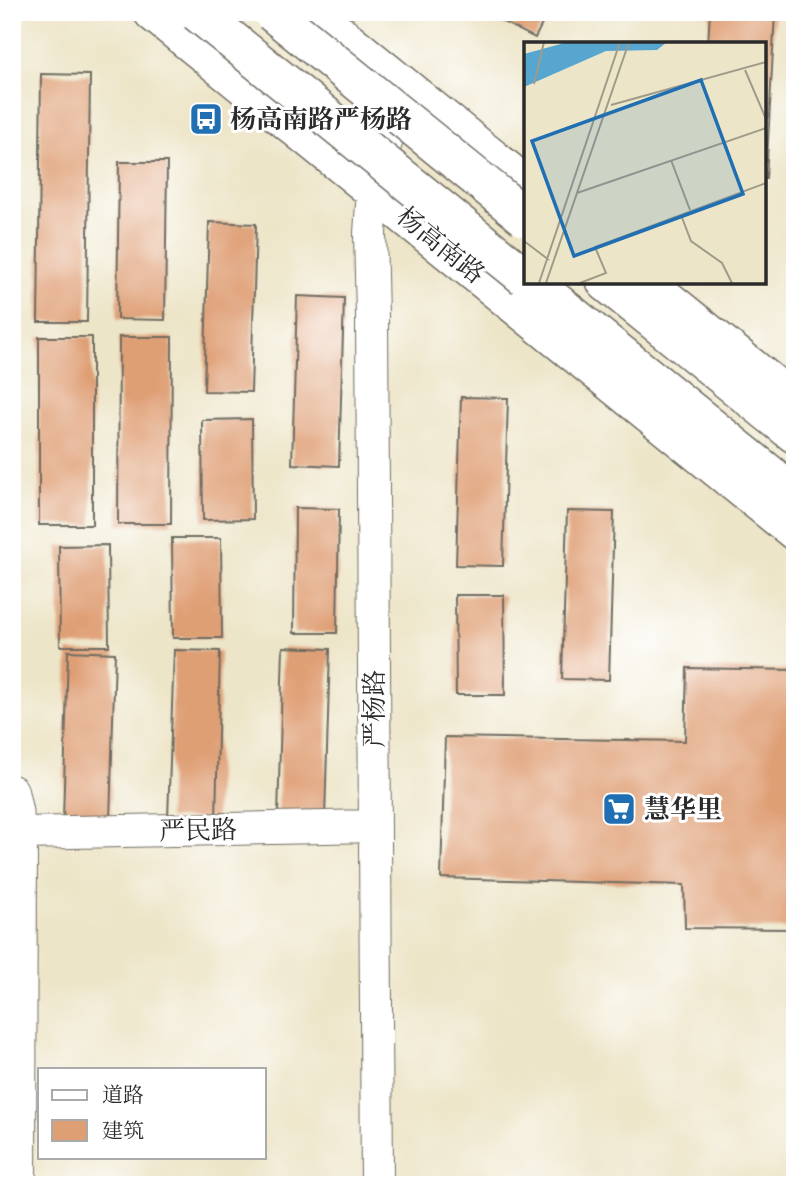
<svg xmlns="http://www.w3.org/2000/svg" width="807" height="1197" viewBox="0 0 807 1197" font-family="'Sorts Mill Goudy','Noto Serif SC',serif">
<style>
.building{fill:#df9f74}
.lines{fill:none;stroke-linecap:round;stroke-linejoin:round}
.minor-casing{stroke:#6f6c62;stroke-width:34}
.major-casing{stroke:#6f6c62;stroke-width:41}
.highway-casing{stroke:#6f6c62;stroke-width:41}
.minor{stroke:#fff;stroke-width:32}
.major{stroke:#fff;stroke-width:38}
.highway{stroke:#fff;stroke-width:38}
.highway-bridge-casing{stroke:#6f6c62;stroke-width:41;stroke-linecap:butt}
.highway-bridge{stroke:#fff;stroke-width:38}
.labels{text-anchor:middle;stroke-width:6;stroke-linejoin:round;paint-order:stroke}
.poi-label{font-size:26px;font-weight:bold;fill:#2b2b2b;stroke:#fff;text-anchor:start}
.street-label{font-size:26px;fill:#2b2b2b;stroke:#fff}
.inset-road{fill:none;stroke:#9f9b89;stroke-width:2}
.view{fill:#1f6fb2;fill-opacity:0.15;stroke:#1f6fb2;stroke-width:3.5}
.inset-edge{fill:none;stroke:#2b2b2b;stroke-width:3.5}
</style>
<rect width="100%" height="100%" fill="#fff"/>
<filter id="ink" filterUnits="userSpaceOnUse"><feTurbulence type="fractalNoise" baseFrequency=".0143" numOctaves="2"/><feDisplacementMap in="SourceGraphic" scale="14" xChannelSelector="R" yChannelSelector="G"/><feConvolveMatrix kernelMatrix="1 2 1 2 8 2 1 2 1" color-interpolation-filters="sRGB"/></filter>
<filter id="wash" filterUnits="userSpaceOnUse"><feTurbulence type="fractalNoise" baseFrequency=".00686" numOctaves="4" result="noise"/><feDisplacementMap in="SourceGraphic" scale="28" xChannelSelector="R" yChannelSelector="G"/><feGaussianBlur stdDeviation="1.57" result="paint"/><feColorMatrix in="noise" values="0 0 0 0 0 0 0 0 0 0 0 0 0 0 0 0 0 1.4 0 .05"/><feComposite in="paint" operator="in"/></filter>
<g filter="url(#wash)">
<rect width="100%" height="100%" fill="#ede5c8"/>
<g id="blocks">
<path class="building" d="M488,12H548L535,38L487,14Z
M710,12H775L766,179H763V44H708Z
M41,74L90,75L87,322H38Z
M119,162H167L165,320L117,319Z
M209,222L256,224L251,392L204,391Z
M297,296L344,298L339,466L292,464Z
M39,337H92V525H39Z
M119,337H172L171,524H118Z
M461,397L508,398L503,566L456,565Z
M252,419L253,519L203,520L202,420Z
M295,508L339,509L337,633H294Z
M567,511L614,512L609,680L562,679Z
M172,538H221L222,638H173Z
M108,545L109,646H60L59,546Z
M455,595H504L505,695H456Z
M283,647L330,649L325,817L278,816Z
M174,650L220,651L216,819L168,818Z
M68,651L115,653L110,821L63,820Z
M687,668L795,670V929L685,928L684,885L441,878L445,737L685,741Z"/>
</g>
</g>
<g filter="url(#ink)">
<use href="#blocks" fill-opacity="0" stroke="#6f6c62" stroke-width="2"/>
<g class="lines">
<defs>
<path id="minor" d="M12,791L21,833L20,1185
M21,833L375,826
M377,1185L372,316L370,233L373,190L400,91"/>
<path id="major" d="M153,12L795,531
M312,12L525,185
M645,282L795,403"/>
<path id="highway" d="M531,282L795,495
M606,282L795,434"/>
</defs>
<use href="#minor" class="minor-casing"/>
<use href="#major" class="major-casing"/>
<use href="#highway" class="highway-casing"/>
<use href="#minor" class="minor"/>
<use href="#major" class="major"/>
<use href="#highway" class="highway"/>
<defs>
<path id="highway-bridge" d="M197,12L525,277
M272,12L525,217"/>
</defs>
<use href="#highway-bridge" class="highway-bridge-casing"/>
<use href="#highway-bridge" class="highway-bridge"/>
</g>
</g>
<defs>
<symbol id="bus-square" viewBox="-11 -11 22 22"><rect x="-9" y="-9" width="18" height="18" rx="4" fill="#1f6fb2" stroke="#fff"/><path d="M-5-6H5V4H4V6H2V4H-2V6H-4V4H-5ZM-3.5-4V0h7V-4ZM-3.5 1.2v1.5H-2V1.2ZM2 1.2v1.5H3.5V1.2Z" fill="#fff"/></symbol>
<symbol id="supermarket-square" viewBox="-11 -11 22 22"><rect x="-9" y="-9" width="18" height="18" rx="4" fill="#1f6fb2" stroke="#fff"/><path d="M-6-5.5h2.5l.6 2H6L4.5 2H-2.5L-4.4-4H-6ZM-1.5 3.2a1.3 1.3 0 1 0 .1 0ZM3 3.2a1.3 1.3 0 1 0 .1 0Z" fill="#fff"/></symbol>
</defs>
<g fill-rule="evenodd">
<use href="#bus-square" x="187" y="100" width="38" height="38"/>
<use href="#supermarket-square" x="600" y="790" width="38" height="38"/>
</g>
<g class="labels">
<g class="poi-label">
<text x="230" y="128">杨高南路严杨路</text>
<text x="644" y="818">慧华里</text>
</g>
<g class="street-label">
<text transform="translate(441 245) rotate(39)" y="9">杨高南路</text>
<text transform="translate(374 709) rotate(-90)" y="9">严杨路</text>
<text transform="translate(198 830) rotate(-1)" y="9">严民路</text>
</g>
</g>
<g transform="translate(524 42)">
<rect width="242" height="242" fill="#ede5c8"/>
<path d="M44,0H143L133,8L82,9L0,45V12Z" fill="#56a6d0"/>
<path class="inset-road" d="M221,28L242,77M10,42L20,0M87,63L242,20M147,118L166,168M53,151L242,86M157,173L167,199L198,221L208,241M0,199L25,218M15,241L96,0M22,241L105,0M56,241L82,231L71,205L242,141"/>
<path class="view" d="M177,38L219,152L50,214L8,99Z"/>
<rect width="242" height="242" class="inset-edge"/>
</g>
<rect width="807" height="1197" fill="none" stroke="#fff" stroke-width="42"/>
<rect x="38" y="1068" width="228" height="91" fill="#ffffff" stroke="#aaaaaa" stroke-width="2"/>
<rect x="52" y="1090" width="35" height="10" fill="#ffffff" stroke="#aaaaaa" stroke-width="2"/>
<text x="102" y="1102" font-size="21" fill="#2b2b2b">道路</text>
<rect x="52" y="1120" width="35" height="21" fill="#df9f74" stroke="#aaaaaa" stroke-width="2"/>
<text x="102" y="1138" font-size="21" fill="#2b2b2b">建筑</text>
</svg>
